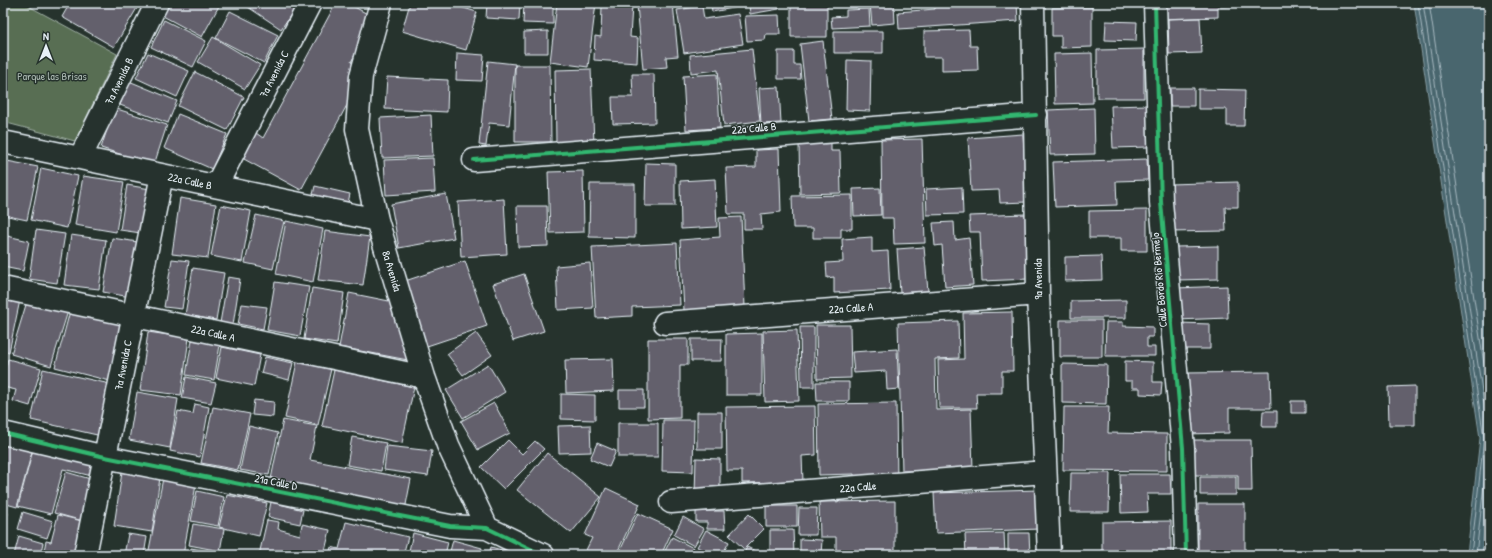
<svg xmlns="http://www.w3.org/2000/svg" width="1492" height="558" viewBox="0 0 1492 558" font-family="'Patrick Hand',sans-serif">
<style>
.green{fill:#596e52;stroke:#a0b0a5}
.water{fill:#48666e;stroke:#889ea5}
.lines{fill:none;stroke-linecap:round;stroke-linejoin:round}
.shore{stroke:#a8b9c1;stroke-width:1}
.building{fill:#64616c;stroke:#e8f1f8}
.street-casing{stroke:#e8f1f8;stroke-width:25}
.street{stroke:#26332d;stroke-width:22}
.cycleway-casing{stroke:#26332d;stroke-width:6}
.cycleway{stroke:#33b770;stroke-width:4}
.labels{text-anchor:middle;stroke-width:3;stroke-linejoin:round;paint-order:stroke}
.street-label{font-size:11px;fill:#e8f1f8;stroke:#26332d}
.park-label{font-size:11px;fill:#afbdb6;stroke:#26332d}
</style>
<rect width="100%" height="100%" fill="#26332d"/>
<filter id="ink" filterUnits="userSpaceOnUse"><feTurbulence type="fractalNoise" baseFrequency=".025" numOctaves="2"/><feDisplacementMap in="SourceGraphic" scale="8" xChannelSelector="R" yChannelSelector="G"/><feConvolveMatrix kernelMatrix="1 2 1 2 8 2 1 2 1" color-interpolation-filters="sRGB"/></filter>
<g filter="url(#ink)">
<path class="green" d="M3,3H23L117,54L75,141L3,122Z"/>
<path class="water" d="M1414,3H1489V555H1467L1480,438Z"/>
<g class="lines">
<path class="shore" d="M1418,3L1484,438L1471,555
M1423,3L1489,437
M1429,3L1489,397
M1476,555L1489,440
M1482,555L1489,493"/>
</g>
<path class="building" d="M54,3H64L61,7Z
M70,3H140L114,47L62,17Z
M167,3H213L219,6L202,37L161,15Z
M242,3H299L281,29Z
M336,3H347L375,18L351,62L366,70L301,190L242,158L256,133L263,138Z
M410,3H447L477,12L466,50L402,31Z
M487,3H520L519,20L486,18Z
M524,3H553V24L523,23Z
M557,3H596L588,67L550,62Z
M673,3L678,56L666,57L667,67L643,69L637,5Z
M711,3H778L779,9L750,14L749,5L712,12Z
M791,3L827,4V37H791Z
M870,3H894L895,23L872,25Z
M935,3H1017L1018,21L899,29L898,12L935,9Z
M1052,3H1092V4L1052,6Z
M1160,3H1243V6L1218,7V17L1161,19Z
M602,5L632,6L630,37L638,38L637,63L594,60L595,36L601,37Z
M702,6L704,19L738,14L743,44L684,53L677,10Z
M1092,7V47L1061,48V36H1052V8Z
M869,9L870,26L832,28L831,17L846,16V10Z
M230,11L278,35L264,63L216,38Z
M779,15L780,34H766L765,40L747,41L745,16Z
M1200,18L1202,53L1169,54L1168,19Z
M164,20L206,41L193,67L151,47Z
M1106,21L1137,22L1136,41L1105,40Z
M969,30L970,46H977L978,70L942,71V57H924V31Z
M548,31V53H524V32Z
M834,31H883V53H834Z
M213,37L260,65L245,89L198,62Z
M823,41L832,119L809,121L800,44Z
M752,49L760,121L724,125L718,70L691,73L690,55Z
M1144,49V98H1097V50Z
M778,51H794V65H800L801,79H778Z
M148,53L189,71L177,97L136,78Z
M457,53L484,55L482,81L456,80Z
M1092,53L1093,103L1055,104L1054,54Z
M847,60L871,61L870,111L846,110Z
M488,61L515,64L509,125L489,123L486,146L479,145Z
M515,65H550L551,142H515Z
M591,69L594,144H556L555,70Z
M195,72L244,97L227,130L178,106Z
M632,74H654L655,123L613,124L612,97H633Z
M717,74L720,128L686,130L683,76Z
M387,77L448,80L447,112L385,109Z
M129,81L177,101L168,123L120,105Z
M779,87L781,123L761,124L759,88Z
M1170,88H1194V106H1170Z
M1198,89L1245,90L1244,126H1227V109H1198Z
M1147,105L1148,147L1113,148L1111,106Z
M114,108L167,125L154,165L101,148Z
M1094,108L1095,154L1050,155L1048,110Z
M178,114L227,134L212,169L164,148Z
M431,115L433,156L382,158L380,118Z
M1023,134L1027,202L1000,203L999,190L971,191L968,138Z
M922,139L925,243L894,244L893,218H882L881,140Z
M831,143V151H840L841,193L800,194L799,144Z
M779,149L781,212L761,214L762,229H744V214H728L726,168L756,167V150Z
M433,158L435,192L386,195L384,160Z
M1147,159L1148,180L1116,181L1117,205L1055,207L1053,162Z
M7,161L38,167L27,220L3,215V180Z
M646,163L675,164V206H645Z
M41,168L78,176L67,228L31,220Z
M583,171L584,232L550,233L548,172Z
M83,176L124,182L116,232L75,225Z
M715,179L717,227L681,229L680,181Z
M1238,182V207H1225L1226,231L1169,232V184Z
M590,184H635V238L589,237Z
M127,185L162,191L155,235L120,230Z
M315,186L350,194L347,207L312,199Z
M962,187L963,214L927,215L926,189Z
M880,188L881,215L854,216L853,189Z
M446,194L454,238L399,248L391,204Z
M852,195V229H841V238H813V228H793L792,196Z
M180,198L216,204L208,258L172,254Z
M504,199L507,254L461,257L458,202Z
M221,205L251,211L242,262L211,256Z
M517,206H547L548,246L518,247Z
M1147,210V251H1121V238H1089V211Z
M1026,214L1029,279L982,281L980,232H970L969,216Z
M256,215L284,221L273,269L245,263Z
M741,217L745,307L684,310L680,240L720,237L719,218Z
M286,221L323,229L313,282L276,274Z
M954,222L955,240L969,238L973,285L945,287L942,245L935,246L933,223Z
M36,230L65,234L57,283L29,279Z
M325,231L370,237L363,285L318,280Z
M3,235L29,241L23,271L3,267Z
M71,235L106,240L99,289L64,285Z
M872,237V252L888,251L890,290L834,293V277L827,278L826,263L843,262L842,239Z
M112,238L151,244L141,299L103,292Z
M677,243L680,305L632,307V316L596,318L592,247Z
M1218,246V279L1176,280L1175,247Z
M924,247L928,291L900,293L897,249Z
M1101,256L1102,280L1065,281V257Z
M172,259L189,261L182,309L164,307Z
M465,261L487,326L427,346L405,281Z
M590,263L593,308L558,310L556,266Z
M193,268L224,273L216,320L185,315Z
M524,274L544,331L513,341L493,284Z
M228,277L240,279L233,325L220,323Z
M275,282L309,287L300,336L267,330Z
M1227,286L1228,318L1177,320L1176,288Z
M312,288L344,293L337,344L304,339Z
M349,293L394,302L408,360L339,347Z
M3,296L20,300L9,352L3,351Z
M28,298L68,311L51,366L11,354Z
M1126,300V318H1071V301Z
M242,304L267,307L263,329L238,324Z
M70,311L133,327L118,383L55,367Z
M1012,312L1013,371H1002V393H976L977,408H939L938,360L964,359L963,313Z
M1060,320H1102V357H1060Z
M958,321L959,358L935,359L936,410L971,409L973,469L902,471L898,323Z
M1106,322H1123V326L1153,327V337H1147V347H1155V356H1105Z
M1179,323L1210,324V349H1179Z
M816,325H850L851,378L817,379Z
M800,327H814V387H801Z
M797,330L799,401L765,402L763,331Z
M148,332L189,338L181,395L140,390Z
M476,333L492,355L463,375L447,354Z
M762,333V395H726V334Z
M648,339H688V365H680V418L648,419Z
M691,339H722L721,361H691Z
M192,340L220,345L214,380L186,375Z
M222,347L260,355L254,386L216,378Z
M897,349L899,389L887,390L886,371L854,373L852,352Z
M265,357L293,363L289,380L261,373Z
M8,359L41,368L30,406L13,401L16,390L3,387V377Z
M613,359L614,391L566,393L565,360Z
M1125,361L1153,362V382H1162L1161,395L1140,394V388H1132V381H1125Z
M297,362L331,369L318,425L285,418Z
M488,364L505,392L463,418L446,390Z
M1062,364L1107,365L1106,404L1062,403Z
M43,369L119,386L106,437L31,420Z
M334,370L414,387L402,443L322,426Z
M1270,372L1271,408H1229V433L1186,434L1185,373Z
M186,377L216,383L211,403L182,398Z
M816,382H849V401H817Z
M1415,386V425H1389L1388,387Z
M619,390H644V407H619Z
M137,392L178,399L170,448L129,440Z
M561,394L595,395V420L561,419Z
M254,400L274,402L273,417L252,415Z
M1291,401H1305V413H1291Z
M494,403L510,433L478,450L461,421Z
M896,403L897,484H854V474L819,475L818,404Z
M195,404L209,407L200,457L170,451L178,411L193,414Z
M815,406L816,455L802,456L803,482L742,483V471H727L726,407Z
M213,407L250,414L238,470L201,463Z
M1064,407H1109L1108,433L1167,434V471L1063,470Z
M1263,411H1277V427H1262Z
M697,412H722V449H697Z
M283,420L317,426L310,460L411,479L405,510L270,484Z
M663,420H694L693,472L662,471Z
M618,423H658V457H618Z
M590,425L591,452L559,453L558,426Z
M249,426L278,433L269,475L240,470Z
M352,437L386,443L381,471L347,465Z
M3,440L33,448L17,507L3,503Z
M508,440L522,454L535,441L544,449L504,489L481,467Z
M1191,440H1251L1252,491H1238V475H1191Z
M597,443L616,451L609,467L590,459Z
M34,446L104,464L100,478L63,469L51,514L18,506Z
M387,446L432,451L428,476L384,470Z
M547,453L601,497L571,533L517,490Z
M696,458L720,459V496L695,495Z
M66,472L101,482L90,523L54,513Z
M122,472L160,478L152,532L114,526Z
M1071,473H1110L1109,512H1070Z
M1120,474H1170L1171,494H1147L1148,512L1121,513Z
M1200,477H1236V495H1200Z
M163,478L196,485L183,555H148Z
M606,488L640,504L616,555H587L584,554L592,538L585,535Z
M1039,490L1040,529L936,533L934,493Z
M197,491L224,497L218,526L191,521Z
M227,495L267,503L259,536L219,527Z
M895,501V555H836V537H820L819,502Z
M271,502L303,510L300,524L268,517Z
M1198,504H1245V555H1198Z
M766,506H797V527H766Z
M799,508H817L816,535H798Z
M696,511H724L725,529H707V522H696Z
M3,512L8,513L3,540Z
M23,512L53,521L47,538L18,529Z
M638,513L673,529L661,555H618Z
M749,514L764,529L744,549L729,535Z
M58,515L94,524L87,555H43L46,541L51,542Z
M683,517L704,529L694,546L674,535Z
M267,520L279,522L278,529L300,535L302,524L330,530L324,555H259Z
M1171,521V553L1102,554V522Z
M346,522L408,537L403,555H329L331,547L339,549Z
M193,524L224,529L220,551L189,545Z
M706,530L729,542L722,555H714L697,547Z
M770,530H793L794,555H770Z
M413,533L448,542L445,555H408Z
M1004,533L1005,555H966L965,534Z
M1008,533H1029L1030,555H1008Z
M128,534L147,537L144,555H124Z
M19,536L43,543L40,555H14Z
M672,537L703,553L701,555H663Z
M800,539L822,540L821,555H800Z
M453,540L482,548L480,555H449Z
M491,547L519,555H489Z
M747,547L763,555H743Z
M191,548L223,554V555H190Z"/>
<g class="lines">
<defs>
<path id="street" d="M381,3L361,76L357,129L377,220L424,377L448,445L487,528
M1033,3L1038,294L1049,555
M1155,3L1161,202L1183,448L1186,555
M3,142L377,220
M80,158L157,3
M474,160L1036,115
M216,186L310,3
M3,288L424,377
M665,323L1038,294
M3,433L105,457L450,526L487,528L543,555
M671,502L1045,472
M85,555L162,175"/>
</defs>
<use href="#street" class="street-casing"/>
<use href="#street" class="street"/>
<defs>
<path id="cycleway" d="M1155,3L1161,202L1183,448L1186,555
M474,160L1036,115
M3,433L105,457L450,526L487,528L543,555"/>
</defs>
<use href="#cycleway" class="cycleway-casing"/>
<use href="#cycleway" class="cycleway"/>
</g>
</g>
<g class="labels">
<g class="street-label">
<text transform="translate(274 74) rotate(-63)" y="4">7a Avenida C</text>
<text transform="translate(119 81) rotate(-64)" y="4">7a Avenida B</text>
<text transform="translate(754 128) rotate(-5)" y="4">22a Calle B</text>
<text transform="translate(190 181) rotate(12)" y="4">22a Calle B</text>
<text transform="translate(392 271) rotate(73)" y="4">8a Avenida</text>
<text transform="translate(1038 279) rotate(-91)" y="4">9a Avenida</text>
<text transform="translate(1159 280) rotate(-95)" y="4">Calle Bordo Río Bermejo</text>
<text transform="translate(851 308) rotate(-4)" y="4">22a Calle A</text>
<text transform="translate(213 333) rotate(12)" y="4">22a Calle A</text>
<text transform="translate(123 365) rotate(-79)" y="4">7a Avenida C</text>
<text transform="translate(276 482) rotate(11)" y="4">21a Calle D</text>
<text transform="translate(858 487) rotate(-5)" y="4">22a Calle</text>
</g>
<g class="park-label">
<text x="52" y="80">Parque las Brisas</text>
</g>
</g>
<rect width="1492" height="558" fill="none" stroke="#26332d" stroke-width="16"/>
<rect x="8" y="8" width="1476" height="542" fill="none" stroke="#e8f1f8" stroke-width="1.5" filter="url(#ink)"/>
<g transform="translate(46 46)" stroke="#26332d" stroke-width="3" paint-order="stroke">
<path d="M0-3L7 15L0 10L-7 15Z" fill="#e8f1f8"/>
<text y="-6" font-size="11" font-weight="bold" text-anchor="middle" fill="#e8f1f8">N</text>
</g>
</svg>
